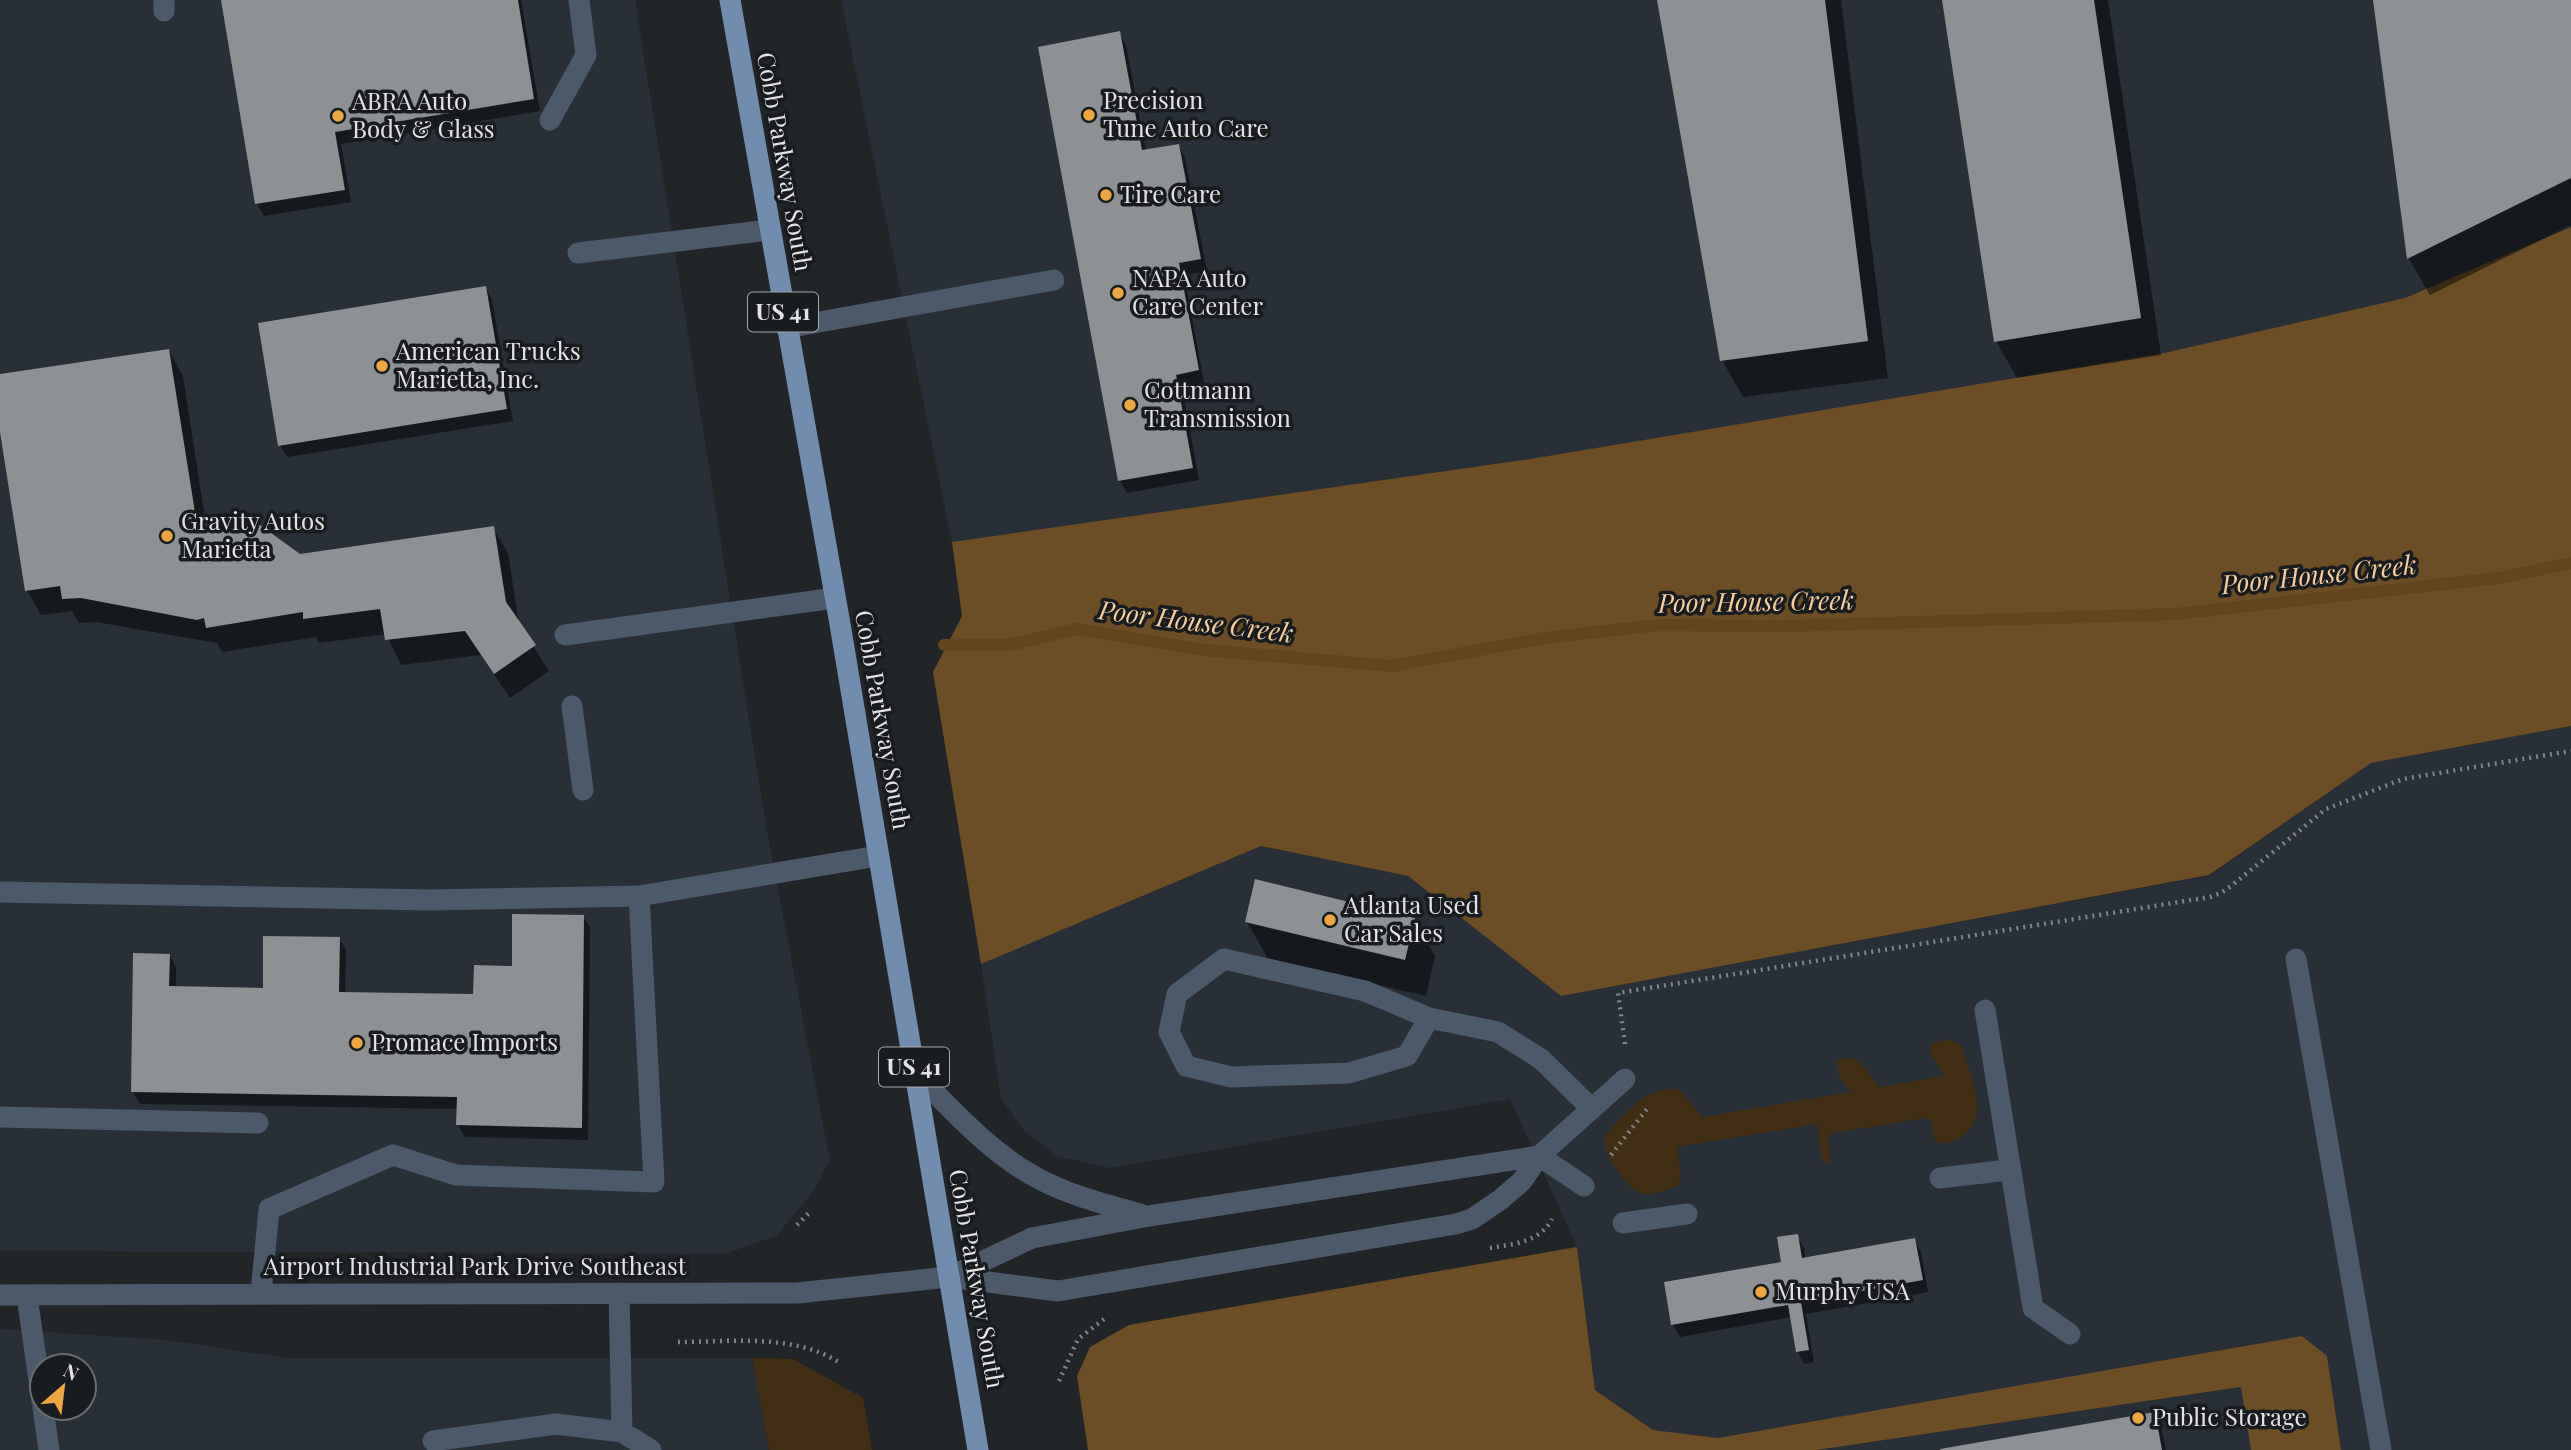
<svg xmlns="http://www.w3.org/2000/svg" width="2571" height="1450" viewBox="0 0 2571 1450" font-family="'Playfair Display',serif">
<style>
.built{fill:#282f37;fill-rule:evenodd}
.green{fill:#422e13}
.forest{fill:#6d4d24}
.shadow{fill:#0007}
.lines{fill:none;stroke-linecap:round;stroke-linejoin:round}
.stream{stroke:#63441b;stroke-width:12}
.building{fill:#8d9194}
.path{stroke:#838688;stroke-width:4.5;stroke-dasharray:2 5;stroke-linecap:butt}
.minor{stroke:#4b596a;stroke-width:21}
.major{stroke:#708daf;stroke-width:21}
.poi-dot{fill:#f0a63f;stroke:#191c1f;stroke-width:2.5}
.labels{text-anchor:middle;stroke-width:7;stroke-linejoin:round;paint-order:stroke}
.shield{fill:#191c1f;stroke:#a5a7aa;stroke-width:2}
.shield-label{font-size:23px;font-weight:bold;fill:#e1e3e5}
.poi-label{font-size:24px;fill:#e1e3e5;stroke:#191c1f;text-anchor:start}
.street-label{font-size:24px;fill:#e1e3e5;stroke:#191c1f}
.water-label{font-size:26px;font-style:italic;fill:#f8cd9b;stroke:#191c1f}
</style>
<rect width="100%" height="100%" fill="#222528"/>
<path class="built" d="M0,0H635L766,827L830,1161L812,1193L776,1236L724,1254L0,1251Z
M841,0H2571V227L2405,298L2164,353L1530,459L952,542Z
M2571,726V1450H2341L2327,1356L1718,1438L1653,1430L1595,1390L1577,1247L1510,1099L1109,1168L1057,1156L1023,1130L1001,1098L981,964L1261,846L1408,876L1561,995L2209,876L2371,763Z
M0,1329L166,1340L288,1358H752L769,1450H0ZM42,1366H84V1408H42Z
M2242,1387L2251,1450H1817Z"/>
<path class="green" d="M1946,1039L1960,1044C1966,1059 1980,1096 1977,1113C1973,1132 1956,1145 1937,1143L1934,1138L1931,1120L1926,1118L1832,1133L1828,1138L1831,1161L1829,1163H1824L1822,1159L1817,1124L1677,1147L1681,1179L1677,1186C1667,1190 1651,1196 1640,1193C1629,1190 1602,1153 1605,1141C1607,1129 1637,1101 1649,1095C1657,1091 1666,1090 1675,1088L1682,1092L1702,1117L1851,1092L1839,1076L1837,1061C1857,1050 1868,1073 1879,1087L1944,1076L1929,1051L1932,1044Z
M752,1358L793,1359L863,1398L872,1450H769Z"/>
<path class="forest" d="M2571,227V726L2371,763L2209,875L1561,996L1408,876L1261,846L981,964L933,672L962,616L952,542L1530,459L2164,353L2405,298Z
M1577,1247L1595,1390L1653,1430L1718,1438L2302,1336L2327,1356L2341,1450H2251L2241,1387L1817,1450H1088L1077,1376L1090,1347L1129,1325Z"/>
<path class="shadow" d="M223,0H521L540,111L341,144L351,202L264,216L257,204Z
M1658,0H1841L1888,378L1743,397L1722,360Z
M1943,0H2108L2161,355L2017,378L1996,341Z
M2374,0H2571V225L2430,295L2409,259Z
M1119,33L1126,45L1146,151L1179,146L1185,158L1207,271L1184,275L1204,382L1182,387L1199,480L1127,493L1120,481Z
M486,288L492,300L513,421L287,457L280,445Z
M169,351L183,376L206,525L300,555L493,528L508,553L519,624L549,671L510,698L481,655L401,665L386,634L319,643L316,637L222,652L217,643L96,622L79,623L72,611L41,615L27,590L0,420V376Z
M583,916L590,928L588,1140L465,1137L458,1125V1109L140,1104L133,1092L169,955L176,967V988L264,989L339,938L346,950L345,994L475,996Z
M1414,919L1435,956L1426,996L1268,959L1247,922Z
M1797,1236L1804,1248L1805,1259L1914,1240L1921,1252L1928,1292L1806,1314L1814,1362L1804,1364L1798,1352L1792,1317L1680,1337L1673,1325L1666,1284L1783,1263Z
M2154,1414L2161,1426L2166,1450H1942Z"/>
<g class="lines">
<path class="stream" d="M944,645L1013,644L1076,629L1204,650L1392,666L1545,638L1657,625L1787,626L2176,614L2499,578L2571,563"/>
</g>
<path class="building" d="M221,0H518L534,99L335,132L345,190L255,204Z
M1657,0H1825L1868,341L1720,361Z
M1942,0H2094L2141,318L1994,342Z
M2373,0H2571V178L2407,259Z
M1120,31L1142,150L1179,144L1201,259L1179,263L1199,370L1176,375L1193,468L1118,481L1038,47Z
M486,286L507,409L278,446L258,323Z
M169,349L197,525L249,517L300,554L494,526L506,602L536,645L494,674L465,631L385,640L380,609L303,619V612L206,628L204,618L197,620L81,598L62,599L60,586L25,591L0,432V374Z
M1255,879L1415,918L1405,960L1245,922Z
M512,914L584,915L582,1128L456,1125L457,1097L131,1092L133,953L170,954L169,986L263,988V936L340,937L339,992L473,994L474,965L512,966Z
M1798,1234L1802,1258L1915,1238L1923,1280L1801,1302L1809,1350L1796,1352L1788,1305L1671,1325L1664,1282L1781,1262L1777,1237Z
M2155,1412L2162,1450H1940V1449Z"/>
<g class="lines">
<path class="path" d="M1625,1044L1618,993L2210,897L2221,893L2231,886L2326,809L2403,779L2571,751
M1611,1155L1647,1109
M797,1225L810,1212
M1490,1248C1514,1244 1540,1242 1552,1219
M678,1342C730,1342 794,1333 840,1363
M1059,1381L1078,1339L1104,1319"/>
<path class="minor" d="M164,11V0
M550,120L586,55L579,0
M578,253L769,230
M786,328L1054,280
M565,635L835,598
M572,706L583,790
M0,892L429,900L639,896
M2296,959L2381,1450
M1985,1010L2033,1308L2070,1334
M1429,1018L1407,1056L1349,1073L1231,1077L1186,1066L1169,1032L1177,994L1224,959L1365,991L1429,1018L1498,1032L1541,1059L1592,1109
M914,1072C951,1108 987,1150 1032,1175C1066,1195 1105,1204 1143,1215
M0,1117L258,1123
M1940,1178L2009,1170
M1623,1223L1687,1214
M949,1277L1032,1238L1149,1216L1539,1156L1584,1186
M261,1293L269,1209L393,1155L456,1175L654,1182L639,896L878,856
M619,1293L622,1432
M0,1295L797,1293L949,1277L1058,1291L1456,1224L1472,1219L1500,1200L1522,1181L1539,1156L1625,1079
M27,1296L42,1401
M43,1408L49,1450
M433,1441L556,1424L622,1432L651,1450"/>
<path class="major" d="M730,0L840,624L978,1450"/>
</g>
<g class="poi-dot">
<circle cx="1089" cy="115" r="7"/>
<circle cx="338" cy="116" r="7"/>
<circle cx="1106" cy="195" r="7"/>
<circle cx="1118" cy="293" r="7"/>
<circle cx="382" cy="366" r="7"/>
<circle cx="1130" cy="405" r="7"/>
<circle cx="167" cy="536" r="7"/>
<circle cx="1330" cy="920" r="7"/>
<circle cx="357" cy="1043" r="7"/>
<circle cx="1761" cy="1292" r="7"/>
<circle cx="2138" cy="1418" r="7"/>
</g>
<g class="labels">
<g class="shield">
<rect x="748" y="292.5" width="70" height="39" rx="5"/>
<rect x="879" y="1047.5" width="70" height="39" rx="5"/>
</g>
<g class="shield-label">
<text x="783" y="320">US 41</text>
<text x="914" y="1075">US 41</text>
</g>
<g class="poi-label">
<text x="1103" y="109">Precision<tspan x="1103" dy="28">Tune Auto Care</tspan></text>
<text x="352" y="110">ABRA Auto<tspan x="352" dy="28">Body &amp; Glass</tspan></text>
<text x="1120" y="203">Tire Care</text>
<text x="1132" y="287">NAPA Auto<tspan x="1132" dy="28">Care Center</tspan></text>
<text x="396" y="360">American Trucks<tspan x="396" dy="28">Marietta, Inc.</tspan></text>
<text x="1144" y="399">Cottmann<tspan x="1144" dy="28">Transmission</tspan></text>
<text x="181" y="530">Gravity Autos<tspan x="181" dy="28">Marietta</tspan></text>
<text x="1344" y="914">Atlanta Used<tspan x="1344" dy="28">Car Sales</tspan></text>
<text x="371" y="1051">Promace Imports</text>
<text x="1775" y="1300">Murphy USA</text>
<text x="2152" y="1426">Public Storage</text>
</g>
<g class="street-label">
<text transform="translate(784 162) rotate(80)" y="8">Cobb Parkway South</text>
<text transform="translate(882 720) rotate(80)" y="8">Cobb Parkway South</text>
<text x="475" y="1275">Airport Industrial Park Drive Southeast</text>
<text transform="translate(976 1279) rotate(80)" y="8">Cobb Parkway South</text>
</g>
<g class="water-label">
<text transform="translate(2319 575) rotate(-6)" y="9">Poor House Creek</text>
<text transform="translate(1756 602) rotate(-1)" y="9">Poor House Creek</text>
<text transform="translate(1196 622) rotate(7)" y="9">Poor House Creek</text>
</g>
</g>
<g transform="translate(63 1387) rotate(28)"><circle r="33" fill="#191c1f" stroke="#696c6e" stroke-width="2"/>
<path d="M0-5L12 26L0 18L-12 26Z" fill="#f0a63f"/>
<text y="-10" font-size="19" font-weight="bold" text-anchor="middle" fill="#e1e3e5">N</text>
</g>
</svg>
